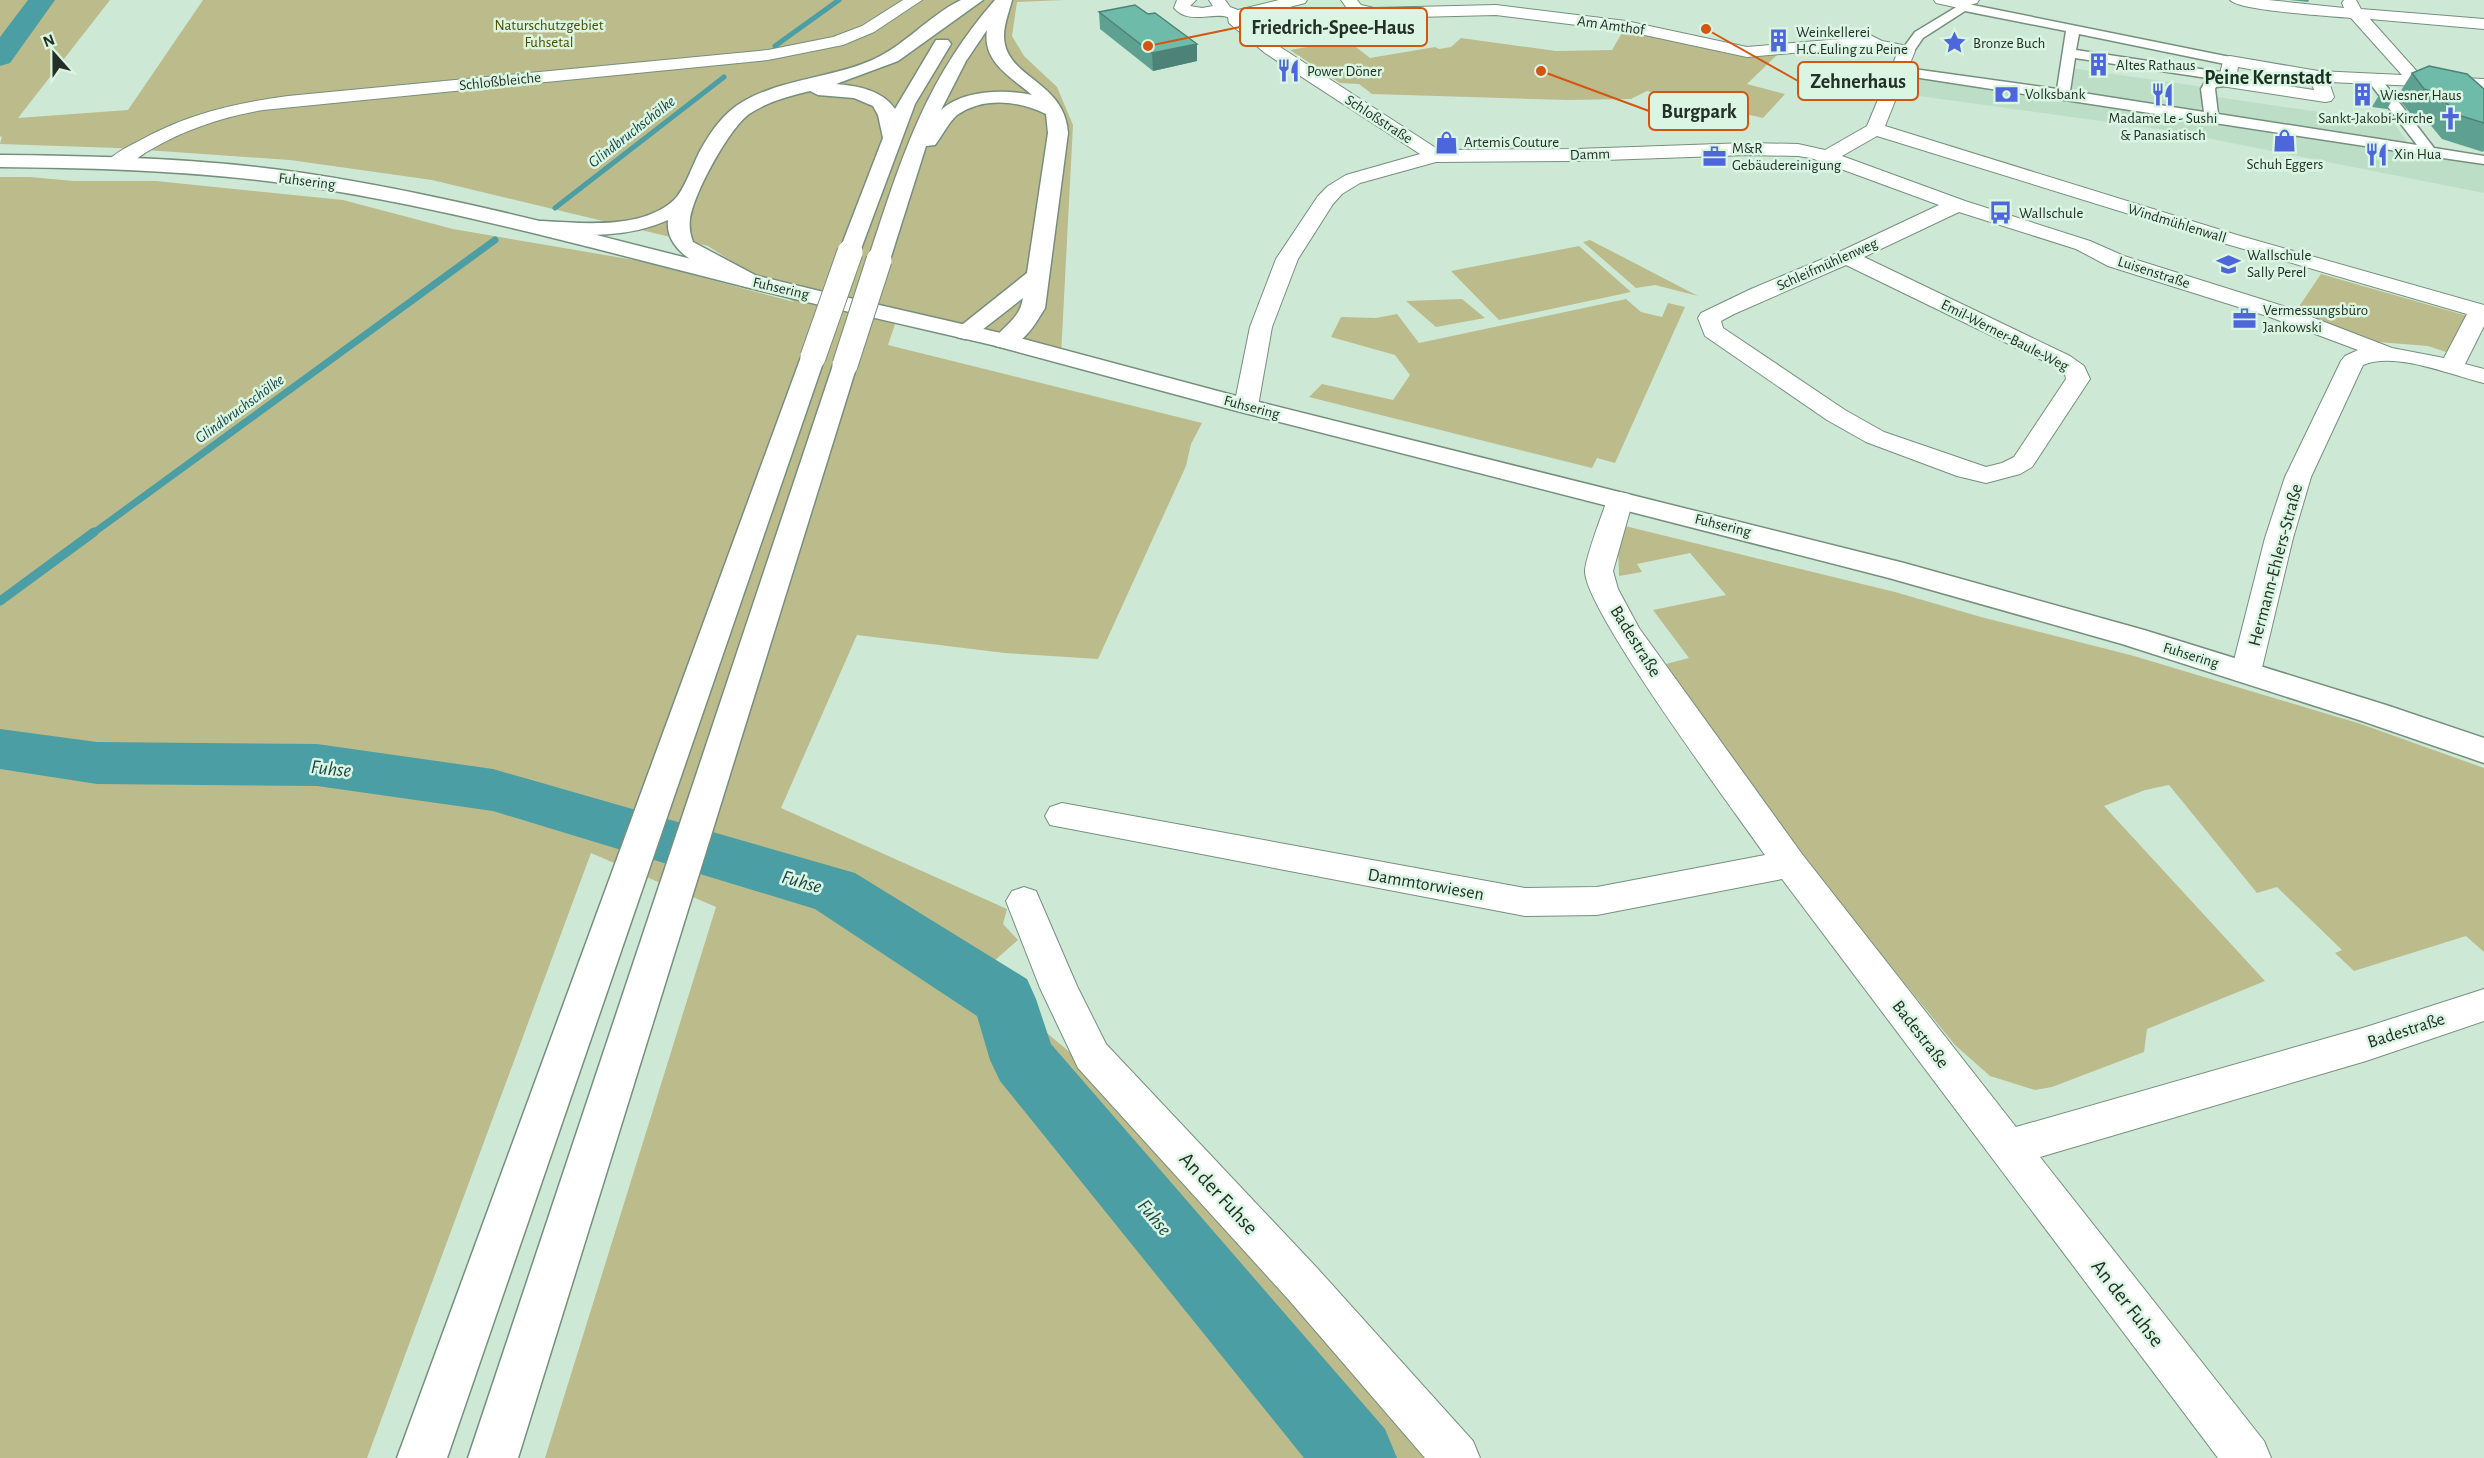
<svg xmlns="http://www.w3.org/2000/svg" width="2484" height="1458" viewBox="0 0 2484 1458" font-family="'Alegreya Sans',sans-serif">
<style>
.built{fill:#bcdec6}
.green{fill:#bcbb8c}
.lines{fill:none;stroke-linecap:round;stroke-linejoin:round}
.stream-far2{stroke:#4b9fa4;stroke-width:5}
.stream-far1{stroke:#4b9fa4;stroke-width:7}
.stream{stroke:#4b9fa4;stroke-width:9}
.river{fill:#4b9fa4;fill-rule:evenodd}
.pedestrian-casing{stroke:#768f7d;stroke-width:3}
.minor-casing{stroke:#768f7d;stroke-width:2}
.tertiary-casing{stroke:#768f7d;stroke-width:3}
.secondary-casing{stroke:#768f7d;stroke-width:3}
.trunk-casing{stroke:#768f7d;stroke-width:3}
.pedestrian{fill:#fff;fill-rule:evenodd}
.minor{fill:#fff;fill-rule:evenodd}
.tertiary{fill:#fff;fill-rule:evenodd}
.secondary{fill:#fff;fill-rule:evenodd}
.trunk{fill:#fff;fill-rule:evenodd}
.trunk-bridge-casing{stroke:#768f7d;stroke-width:27;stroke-linecap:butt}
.trunk-bridge{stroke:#fff;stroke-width:25}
.wall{fill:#5fa191}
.shaded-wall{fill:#4d8376}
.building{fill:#6ebba9;stroke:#4d8376;stroke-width:1.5}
.labels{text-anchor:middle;stroke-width:5;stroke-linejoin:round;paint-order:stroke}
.far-park-label{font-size:15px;fill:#504d00;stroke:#daf6e2}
.far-street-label{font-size:15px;fill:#242f27;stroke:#daf6e2}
.far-poi-label{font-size:15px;fill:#242f27;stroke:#daf6e2;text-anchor:start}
.far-water-label{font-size:16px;font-style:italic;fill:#1c4447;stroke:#daf6e2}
.street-label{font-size:18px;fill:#242f27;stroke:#daf6e2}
.far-district-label{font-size:20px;font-weight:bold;fill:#1a3122;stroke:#daf6e2}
.water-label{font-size:20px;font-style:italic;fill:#1c4447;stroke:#daf6e2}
.near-street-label{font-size:21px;fill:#242f27;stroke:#daf6e2}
.leader{fill:none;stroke:#d4550f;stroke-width:2}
.callout-dot{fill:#d4550f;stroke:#daf6e2;stroke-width:2}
.callout{fill:#daf6e2;stroke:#d4550f;stroke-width:2}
.callout-label{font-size:20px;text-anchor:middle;font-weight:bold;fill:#242f27}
</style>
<rect width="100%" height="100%" fill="#cde9d5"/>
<path class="built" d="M2071,68L2204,87V95L2394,123L2414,152L2484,162V193L2166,130L1897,93L1904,73L2065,95Z"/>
<path class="green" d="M0,0H110L18,118L128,110L203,0H1064L1017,2L1012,36L1024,56L1057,87L1073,125L1061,356L896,321L888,345L1202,423L1191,444L1186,466L1098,659L1005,653L857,635L781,808L1007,909L1003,924L1018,940L978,975L1079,1060L1434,1458H545L716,907L591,853L367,1458H0V177H30L74,181H156L343,200L453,229L640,261L794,302L708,246L432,180L290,160L117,148L0,144L2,136L0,137Z
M1626,26L1729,48L1783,49L1747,84L1785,94L1763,118L1647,91L1631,99L1567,100L1372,94L1359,84L1340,83L1290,50L1347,40L1370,58L1435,47L1439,49L1451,47L1461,38L1556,51L1612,50Z
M1590,240L1698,296L1655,285L1636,288L1583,242Z
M1579,246L1631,292L1499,320L1451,271Z
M2321,274L2471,317L2449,353L2428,346L2378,342L2294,314Z
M1462,299L1485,318L1436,327L1406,301Z
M1626,299L1641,312L1662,317L1668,303L1685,307L1615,463L1597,458L1592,468L1309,397L1322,384L1393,400L1410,375L1395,355L1331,337L1341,317L1376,318L1397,314L1419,343Z
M1625,526L1895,592L1981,617L2134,656L2361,724L2484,768V952L2466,936L2354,971L2335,953L2342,950L2277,887L2257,893L2169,785L2145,790L2104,806L2265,981L2147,1029L2144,1052L2052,1087L2035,1090L1990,1076L1955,1045L1769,817L1666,664L1689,658L1653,610L1726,595L1690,553L1637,564L1642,572L1619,576L1618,543Z"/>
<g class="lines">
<path class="stream-far2" d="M775,46L839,0
M555,208L724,77"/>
<path class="stream-far1" d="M92,534L495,240"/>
<path class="stream" d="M0,601L94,532"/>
<path class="river" d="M28,0H55L10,63L0,66V37Z
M0,729L97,742L317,744L493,769L855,873L1027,979L1036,999L1051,1044L1385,1429L1397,1458H1304L1000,1081L990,1060L977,1016L815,909L493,811L317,786L97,784L0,769Z"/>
<defs>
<path id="pedestrian" d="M1963,3L2235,58L2236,61L2235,64L2230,65L2079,34L2076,50L2233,74L2235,77L2232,85L2216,87L2215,89L2218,114L2417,145L2366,78L2368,75H2378L2434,148L2484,156V164L2436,157L2431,158L2424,155L1894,74L1892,71L1899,67L2057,89L2066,31L1965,11L1923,38L1912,54H1902L1901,51L1915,32ZM2075,58L2214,79L2206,80L2201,89L2204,112L2070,91Z"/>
<path id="minor" d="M903,0H922L874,32L843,45L768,60L263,110C222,117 186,129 150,150C137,157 125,171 109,167L106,163C113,154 127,147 137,142C184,115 234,103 288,96L768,50L833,37L862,26Z
M1177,0H1196L1190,6L1202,8L1213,6L1209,0H1225L1230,7L1238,10L1279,0H1307L1305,3L1244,19L1277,45L1439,150L1576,149L1747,143L1798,144L1825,150L1867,126L1897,54L1848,48L1747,57L1626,31L1496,15L1373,18L1349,11L1341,0H1357L1361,5L1374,8L1496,5L1626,21L1747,47L1853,38L1852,36L1854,33H1866L1882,41L1913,47L1915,51L1885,126L2237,235L2484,305V326L2465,364L2484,369V383C2451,375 2395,351 2363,365L2311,477L2293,538L2261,672L2257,680L2246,683L2235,680L2231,672L2265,538L2285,477L2341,361L2345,356L2358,350L2267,316L2108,266L2076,249L1959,212L1864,257L2070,356L2084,366L2090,379L2032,467L2020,474L1986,483L1957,476L1866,442L1827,420L1705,336L1698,318L1701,313L1751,289L1837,253L1939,205L1811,158L1798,156L1747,155L1576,161L1436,162L1360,183L1342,194L1333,204L1298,259L1272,327L1258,406L1255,411L1246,413L1237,411L1234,406L1250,327L1276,259L1318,196L1328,186L1346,175L1420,154L1265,53L1229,23L1228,17C1211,12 1189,25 1174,8ZM1877,136L2223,243L2467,314L2444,358L2392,348L2283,306L2124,256L2090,241L1965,201L1842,156ZM1846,265L2054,366L2065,374L2066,379L2014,457L2002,463L1986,467L1884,432L1845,410L1723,328L1721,321L1734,314Z
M1934,0H1979L1977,3L1959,8L1936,3Z
M2230,0H2268L2344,8L2342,3L2344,0H2356L2361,9L2484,19V29L2370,19L2421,76L2484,79V89L2329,82L2334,97L2331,101L2325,102L2221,86L2218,82L2224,57L2230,56L2318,71L2402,75L2351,18C2331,16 2240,11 2230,0ZM2238,67L2311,80L2314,90L2236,78Z
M1620,492L1629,494L1633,500L1613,571L1618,589L1639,628L1802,854L2016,1127L2366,1027L2484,989V1021L2366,1061L2040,1157L2264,1441L2271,1458H2218L1782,879L1597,915L1525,916L1050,825L1045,816L1050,807L1062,803L1525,888L1597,887L1765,855C1735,812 1582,607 1585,570C1587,553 1601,518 1607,500L1611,494Z
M1024,887L1036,891L1077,986L1106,1044L1318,1269L1473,1441L1480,1458H1425L1288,1299L1078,1068L1040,988L1006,901L1012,891Z"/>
<path id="tertiary" d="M1005,334L1255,401L1904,563L2144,630L2386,705L2484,738V763L2362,721L2122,644L1889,578L1237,411L996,346L993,341L996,336Z"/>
<path id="secondary" d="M0,155C101,156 203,158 303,173C449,195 592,234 734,270C824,293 915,313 1005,334L1014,336L1017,341L1014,346L1005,348C915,327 824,307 734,284C591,248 449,208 303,186C203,171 101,168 0,167Z"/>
<path id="trunk" d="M961,0H983L898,61L836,84C858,86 882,90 895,109L936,40H948L951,44L915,104L858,257L850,259L842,257L839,252L883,138L878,115L873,106L854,98L818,95L810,91C789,96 767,102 749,114C728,130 694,193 690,219C689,227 690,234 693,242L755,275L758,280L755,285L747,287L739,285C713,271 664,256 668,220C628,238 585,236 542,233L534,232L531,227L534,222L542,221C583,223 641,230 674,200C684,191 693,164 700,151C711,131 724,112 744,101C783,79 830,78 870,61C905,46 928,16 961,0Z
M995,0H1012C1009,12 1004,24 1004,36C1004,78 1065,80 1068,133L1045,308C1034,326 1020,352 996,346L993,341C1004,325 1020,319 1023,298L973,337L965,339L957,337L953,332L1027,273L1048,133L1046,114C1019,101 984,96 957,115C948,123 942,136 935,145L926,146L890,260L887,265L879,267L871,265L868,260C901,160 924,81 995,0ZM987,30C982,62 1011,77 1032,95C1004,89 963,90 941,110L966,61Z
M813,350L822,352L825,357L447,1458H397L801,357L804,352Z
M845,358L854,360L857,365L518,1458H468L833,365L836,360Z"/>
</defs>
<use href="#pedestrian" class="pedestrian-casing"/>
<use href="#minor" class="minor-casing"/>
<use href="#tertiary" class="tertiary-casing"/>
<use href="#secondary" class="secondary-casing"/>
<use href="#trunk" class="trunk-casing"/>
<use href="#pedestrian" class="pedestrian"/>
<use href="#minor" class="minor"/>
<use href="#tertiary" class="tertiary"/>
<use href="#secondary" class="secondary"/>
<use href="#trunk" class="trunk"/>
<defs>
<path id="trunk-bridge" d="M813,357L850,252
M845,365L879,260"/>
</defs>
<use href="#trunk-bridge" class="trunk-bridge-casing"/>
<use href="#trunk-bridge" class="trunk-bridge"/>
</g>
<path class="wall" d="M2289,0H2309L2308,2Z
M1099,12L1197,44V61L1153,71L1100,29Z
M1348,15L1404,29L1403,40L1372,46L1347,27Z
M2412,73L2484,89V150L2483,152L2442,139L2423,116L2410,113L2397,97Z
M2379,95L2394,97L2387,109L2372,107Z"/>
<path class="shaded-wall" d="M1404,29L1403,40L1372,46L1373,34Z
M1197,44V61L1153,71L1152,53Z"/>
<path class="building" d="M1135,5L1148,14L1155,13L1197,44L1152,53L1099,12Z
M2429,66L2467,74L2484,89V123L2458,115L2437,93L2424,89L2412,73Z
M2390,91L2394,97L2379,95Z"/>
<defs>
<symbol id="building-bare" viewBox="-9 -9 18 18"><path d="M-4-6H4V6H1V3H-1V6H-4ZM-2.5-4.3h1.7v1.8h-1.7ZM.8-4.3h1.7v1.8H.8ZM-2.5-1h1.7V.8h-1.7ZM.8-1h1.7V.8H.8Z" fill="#4e66db" stroke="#daf6e2" stroke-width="2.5" paint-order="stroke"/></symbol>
<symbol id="sight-bare" viewBox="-9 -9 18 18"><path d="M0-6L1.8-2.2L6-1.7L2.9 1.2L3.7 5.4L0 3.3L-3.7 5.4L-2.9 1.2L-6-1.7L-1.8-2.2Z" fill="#4e66db" stroke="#daf6e2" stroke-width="2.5" paint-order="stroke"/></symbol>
<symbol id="restaurant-bare" viewBox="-9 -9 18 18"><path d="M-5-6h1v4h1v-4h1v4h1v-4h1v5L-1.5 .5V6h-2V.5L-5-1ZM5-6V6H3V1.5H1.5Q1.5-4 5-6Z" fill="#4e66db" stroke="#daf6e2" stroke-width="2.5" paint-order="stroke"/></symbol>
<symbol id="bank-bare" viewBox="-9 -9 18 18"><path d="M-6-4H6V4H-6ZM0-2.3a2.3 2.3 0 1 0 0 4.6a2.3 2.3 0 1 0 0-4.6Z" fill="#4e66db" stroke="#daf6e2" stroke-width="2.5" paint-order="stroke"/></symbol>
<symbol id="church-bare" viewBox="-9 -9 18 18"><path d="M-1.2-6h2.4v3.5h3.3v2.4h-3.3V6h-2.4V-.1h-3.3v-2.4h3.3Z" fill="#4e66db" stroke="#daf6e2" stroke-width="2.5" paint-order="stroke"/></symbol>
<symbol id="shop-bare" viewBox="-9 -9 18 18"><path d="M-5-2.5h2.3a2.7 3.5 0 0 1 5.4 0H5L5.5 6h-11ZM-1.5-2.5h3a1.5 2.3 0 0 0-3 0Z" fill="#4e66db" stroke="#daf6e2" stroke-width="2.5" paint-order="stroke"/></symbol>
<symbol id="office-bare" viewBox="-9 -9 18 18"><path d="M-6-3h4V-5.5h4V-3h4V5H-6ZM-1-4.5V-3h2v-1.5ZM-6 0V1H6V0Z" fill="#4e66db" stroke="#daf6e2" stroke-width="2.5" paint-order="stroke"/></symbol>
<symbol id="bus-bare" viewBox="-9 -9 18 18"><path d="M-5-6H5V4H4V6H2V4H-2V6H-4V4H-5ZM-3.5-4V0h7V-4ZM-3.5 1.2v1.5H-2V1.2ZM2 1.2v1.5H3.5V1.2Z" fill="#4e66db" stroke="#daf6e2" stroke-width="2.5" paint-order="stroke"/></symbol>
<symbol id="school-bare" viewBox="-9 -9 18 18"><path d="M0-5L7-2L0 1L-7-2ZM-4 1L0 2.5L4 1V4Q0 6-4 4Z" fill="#4e66db" stroke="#daf6e2" stroke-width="2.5" paint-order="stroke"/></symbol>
</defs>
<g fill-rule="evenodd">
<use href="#building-bare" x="1762" y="24" width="33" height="33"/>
<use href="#sight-bare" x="1938" y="26" width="33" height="33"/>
<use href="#building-bare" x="2082" y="48" width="33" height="33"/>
<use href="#restaurant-bare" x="1272" y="54" width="33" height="33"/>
<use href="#bank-bare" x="1990" y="78" width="33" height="33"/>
<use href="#restaurant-bare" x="2146" y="78" width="33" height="33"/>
<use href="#building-bare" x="2346" y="78" width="33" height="33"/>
<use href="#church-bare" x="2434" y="102" width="33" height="33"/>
<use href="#shop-bare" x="2268" y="124" width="33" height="33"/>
<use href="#shop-bare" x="1430" y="126" width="33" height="33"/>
<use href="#restaurant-bare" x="2360" y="138" width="33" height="33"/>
<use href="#office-bare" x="1698" y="140" width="33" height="33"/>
<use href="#bus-bare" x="1984" y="196" width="33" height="33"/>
<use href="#school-bare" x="2212" y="248" width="33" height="33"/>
<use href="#office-bare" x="2228" y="302" width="33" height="33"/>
</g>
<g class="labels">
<g class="far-park-label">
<text x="549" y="30">Naturschutzgebiet<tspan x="549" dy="17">Fuhsetal</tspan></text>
</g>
<g class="far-street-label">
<text transform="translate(1611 25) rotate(8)" y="5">Am Amthof</text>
<text transform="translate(500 81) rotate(-6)" y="5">Schloßbleiche</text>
<text transform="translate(1379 119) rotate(33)" y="5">Schloßstraße</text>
<text transform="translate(1590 154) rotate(-2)" y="5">Damm</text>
<text transform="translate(307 181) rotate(7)" y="5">Fuhsering</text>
<text transform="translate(2177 223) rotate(17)" y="5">Windmühlenwall</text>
<text transform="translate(1827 264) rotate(-24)" y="5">Schleifmühlenweg</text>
<text transform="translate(2154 272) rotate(18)" y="5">Luisenstraße</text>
<text transform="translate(781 288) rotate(13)" y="5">Fuhsering</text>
<text transform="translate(2005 335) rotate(27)" y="5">Emil-Werner-Baule-Weg</text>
<text transform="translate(1252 407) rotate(15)" y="5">Fuhsering</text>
<text transform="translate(1723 525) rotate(14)" y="5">Fuhsering</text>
<text transform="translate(2191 655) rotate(17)" y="5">Fuhsering</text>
</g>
<g class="far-poi-label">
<text x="1796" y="37">Weinkellerei<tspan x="1796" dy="17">H.C.Euling zu Peine</tspan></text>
<text x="1973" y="48">Bronze Buch</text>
<text x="2116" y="70">Altes Rathaus</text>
<text x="1307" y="76">Power Döner</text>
<text x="2025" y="99">Volksbank</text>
<text x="2380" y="100">Wiesner Haus</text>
<text x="2163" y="123" text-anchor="middle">Madame Le - Sushi<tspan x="2163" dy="17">&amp; Panasiatisch</tspan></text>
<text x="2433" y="123" text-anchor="end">Sankt-Jakobi-Kirche</text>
<text x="1464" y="147">Artemis Couture</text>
<text x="1732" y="153">M&amp;R<tspan x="1732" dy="17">Gebäudereinigung</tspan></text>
<text x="2394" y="159">Xin Hua</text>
<text x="2285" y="169" text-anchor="middle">Schuh Eggers</text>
<text x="2019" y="218">Wallschule</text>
<text x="2247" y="260">Wallschule<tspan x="2247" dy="17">Sally Perel</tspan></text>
<text x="2263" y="315">Vermessungsbüro<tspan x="2263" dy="17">Jankowski</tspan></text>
</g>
<g class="far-water-label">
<text transform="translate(631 131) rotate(-38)" y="6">Glindbruchschölke</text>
<text transform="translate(239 408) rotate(-36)" y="6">Glindbruchschölke</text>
</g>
<g class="street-label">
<text transform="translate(2275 565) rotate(-75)" y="6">Hermann-Ehlers-Straße</text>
<text transform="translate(1636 641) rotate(58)" y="6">Badestraße</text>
<text transform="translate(1426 884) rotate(10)" y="6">Dammtorwiesen</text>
<text transform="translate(2406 1030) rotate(-18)" y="6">Badestraße</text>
<text transform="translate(1921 1034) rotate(52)" y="6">Badestraße</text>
</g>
<g class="far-district-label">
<text x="2268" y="84">Peine Kernstadt</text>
</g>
<g class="water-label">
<text transform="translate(331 768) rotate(6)" y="7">Fuhse</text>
<text transform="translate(802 881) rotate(16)" y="7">Fuhse</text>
<text transform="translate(1155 1217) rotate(50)" y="7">Fuhse</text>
</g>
<g class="near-street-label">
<text transform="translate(1219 1193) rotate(47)" y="7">An der Fuhse</text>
<text transform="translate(2128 1303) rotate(52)" y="7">An der Fuhse</text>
</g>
</g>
<path class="leader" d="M1148 46L1240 27M1706 29L1798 81M1541 71L1649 111"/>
<g class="callout-dot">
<circle cx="1148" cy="46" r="6"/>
<circle cx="1706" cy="29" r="6"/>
<circle cx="1541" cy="71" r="6"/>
</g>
<g class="callout">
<rect x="1240" y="8" width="187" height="38" rx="6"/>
<rect x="1798" y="62" width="120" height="38" rx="6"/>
<rect x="1649" y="92" width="99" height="38" rx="6"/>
</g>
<g class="callout-label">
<text x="1333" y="34">Friedrich-Spee-Haus</text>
<text x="1858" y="88">Zehnerhaus</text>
<text x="1699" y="118">Burgpark</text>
</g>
<g transform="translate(54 54) rotate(339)" stroke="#daf6e2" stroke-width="4.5" paint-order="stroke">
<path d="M0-4.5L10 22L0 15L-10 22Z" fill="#242f27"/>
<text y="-9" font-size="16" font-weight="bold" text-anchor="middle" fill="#242f27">N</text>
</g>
</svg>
